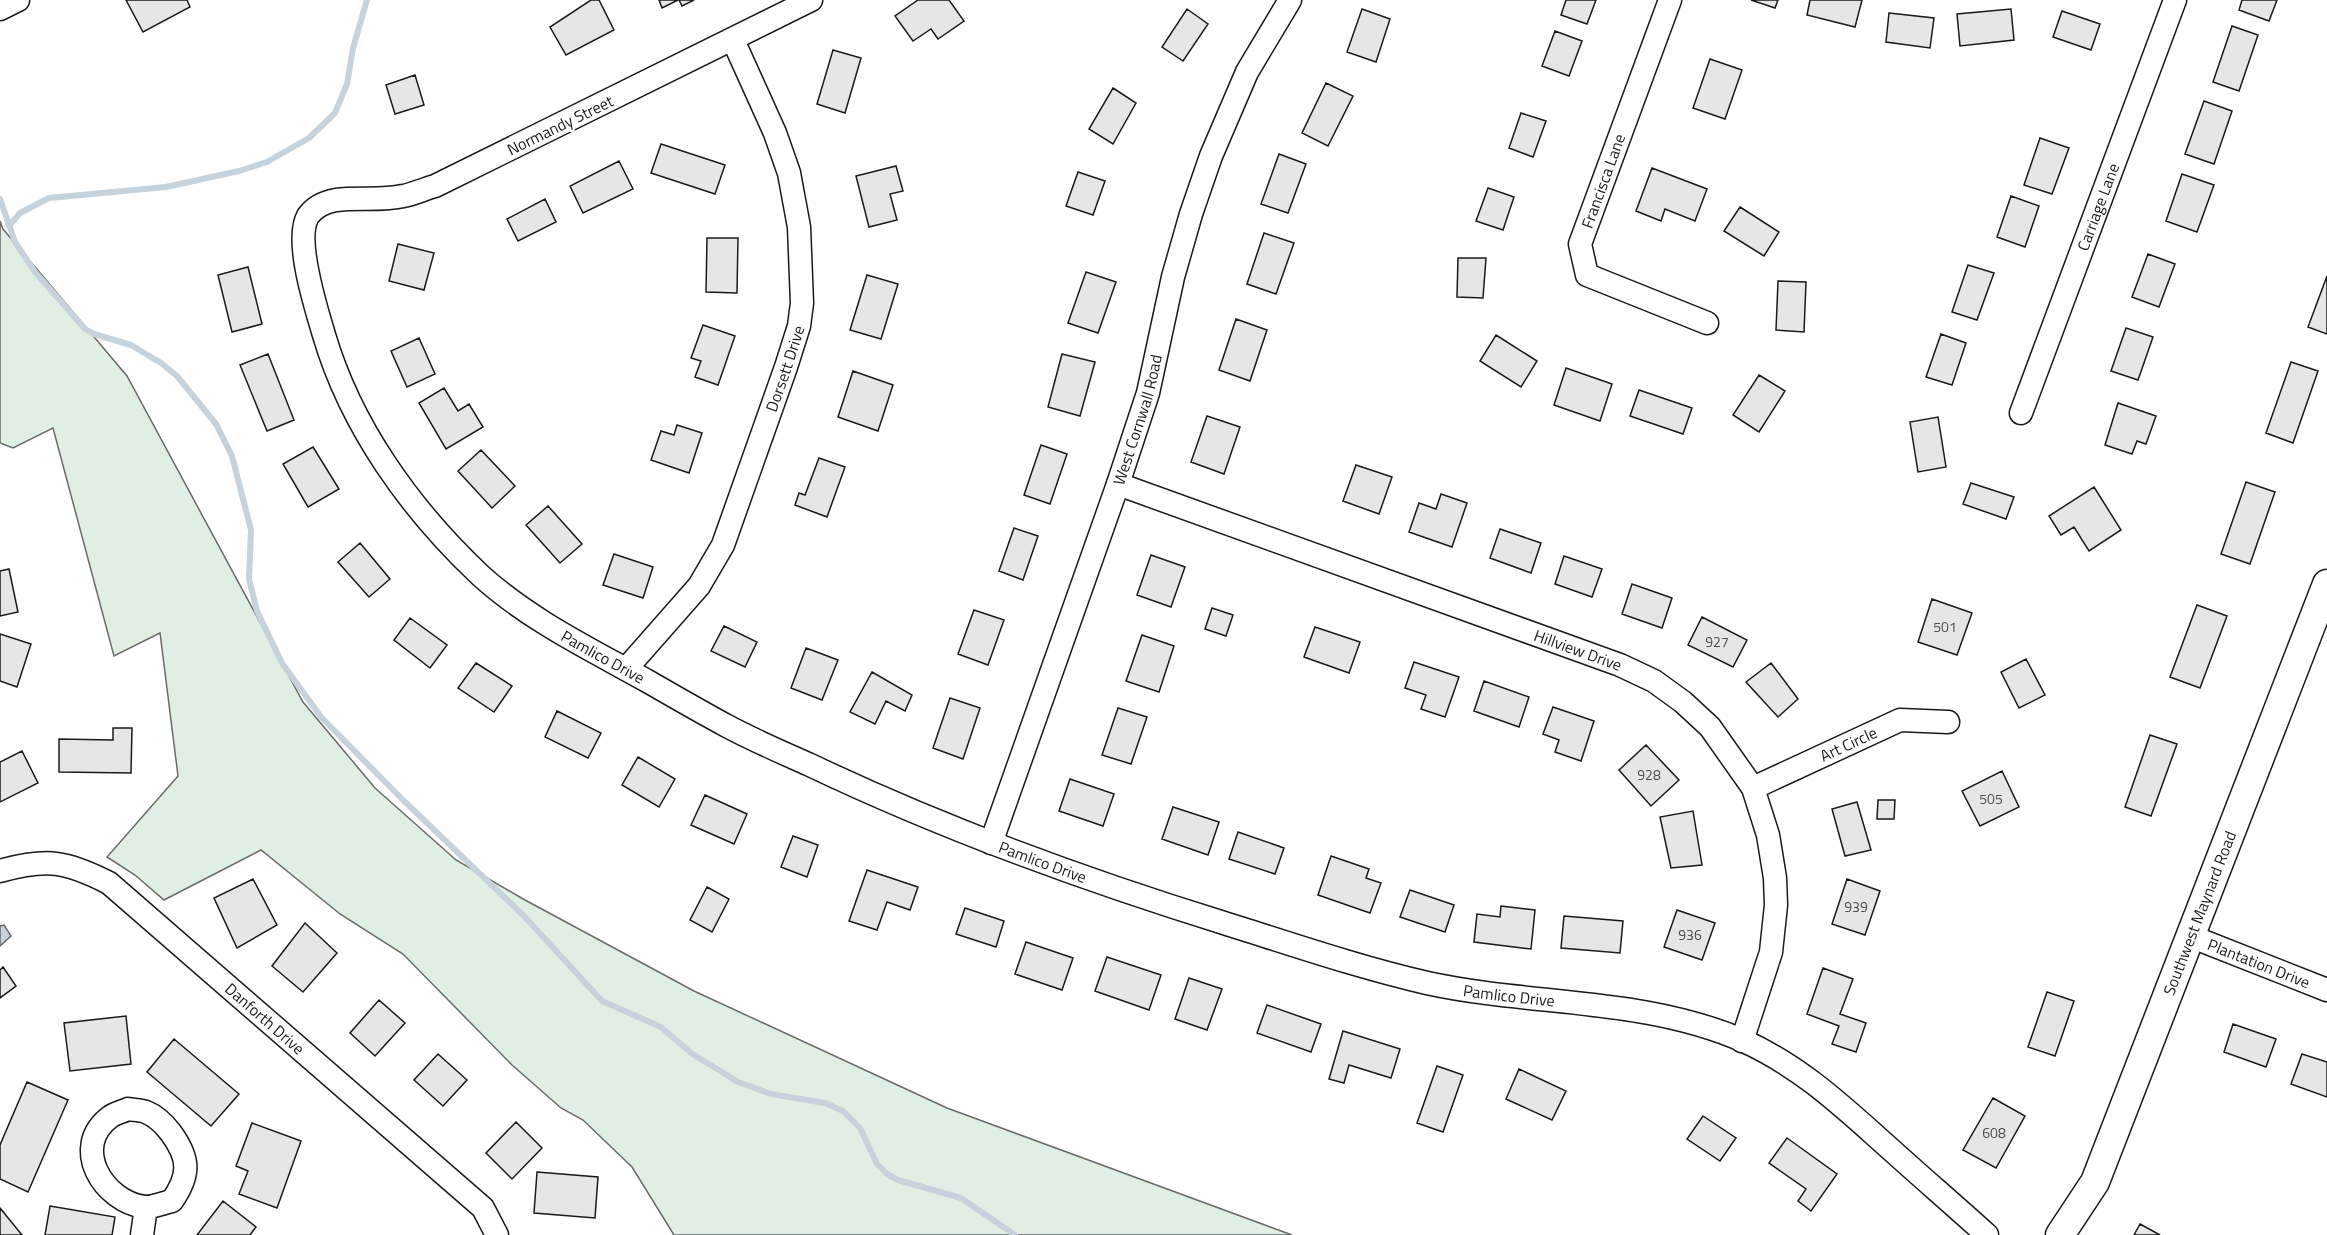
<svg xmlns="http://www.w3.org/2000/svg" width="2327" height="1235" viewBox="0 0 2327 1235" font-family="'Titillium Web',sans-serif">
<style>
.green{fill:#e0efe3;stroke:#6a6a6a;stroke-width:1.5}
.water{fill:#c6d2dc;stroke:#6a6a6a;stroke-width:1.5}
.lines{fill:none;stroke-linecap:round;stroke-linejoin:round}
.stream{stroke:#c6d2dc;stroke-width:6}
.building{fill:#e6e6e6;stroke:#1a1a1a;stroke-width:1.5}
.minor-casing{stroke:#1a1a1a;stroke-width:25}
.major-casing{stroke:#1a1a1a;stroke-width:31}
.minor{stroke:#fff;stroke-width:22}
.major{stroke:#fff;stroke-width:28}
.labels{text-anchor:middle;stroke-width:4.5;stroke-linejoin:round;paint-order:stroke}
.number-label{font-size:14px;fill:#4d4d4d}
.street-label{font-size:16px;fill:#1a1a1a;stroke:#fff}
</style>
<rect width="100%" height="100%" fill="#fff"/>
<path class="green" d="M0,221L3,229L127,376L303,702L375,788L456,860L525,900L694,991L947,1108L1292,1235H674L632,1167L583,1120L561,1108L512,1065L403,954L340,914L261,850L164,900L135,875L107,857L178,776L160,633L114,656L53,428L13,448L0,443Z"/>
<path class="water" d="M4,925L11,936L0,946V926Z"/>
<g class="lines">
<path class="stream" d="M0,199L15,242L35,272L85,329L94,334L131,345L161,363L177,376L216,424L232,456L251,530L249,579L257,611L282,663L321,717L403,800L525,917L602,1001L661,1027L691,1053L738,1082L771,1094L825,1103L843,1111L860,1128L877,1164L887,1174L898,1180L961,1198L1015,1235
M9,226L20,213L49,198L166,187L239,171L267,162L309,138L335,113L347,84L353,48L367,0"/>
</g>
<path class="building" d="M126,0H187L190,7L143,32Z
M591,0H599L614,30L566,55L550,27Z
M659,0H678L662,8Z
M679,0H694L682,6Z
M918,0H949L964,21L938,39L931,29L913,41L895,16Z
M1566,0H1596L1587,24L1561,15Z
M1751,0H1778L1775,8Z
M1810,0H1862L1855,27L1807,15Z
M2242,0H2277L2269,21L2239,10Z
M1187,9L1208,24L1183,61L1162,47Z
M1362,9L1390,19L1376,62L1347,52Z
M2011,9L2014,40L1960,46L1957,14Z
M2062,11L2100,24L2091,50L2053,37Z
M1889,13L1934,18L1930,48L1886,42Z
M2232,26L2258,35L2239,91L2213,82Z
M1555,31L1582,41L1569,76L1542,66Z
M833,50L861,58L845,113L817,104Z
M1710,59L1742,70L1725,119L1693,108Z
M415,75L424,105L395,114L386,85Z
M1326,83L1353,96L1328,146L1302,133Z
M1113,88L1136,103L1113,144L1089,129Z
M2204,101L2232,111L2214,164L2185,154Z
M1521,113L1546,121L1533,157L1509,148Z
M2040,138L2069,148L2052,194L2024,185Z
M661,144L725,165L715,194L651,173Z
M1279,154L1306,164L1288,213L1261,204Z
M619,161L633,189L583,213L570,186Z
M896,166L903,191L890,194L897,220L869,227L856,176Z
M1652,168L1707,189L1695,221L1665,209L1661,221L1636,211Z
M1078,172L1105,181L1093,215L1066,206Z
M2182,174L2214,185L2197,232L2166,221Z
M1488,188L1514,197L1503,230L1476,221Z
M2011,196L2039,206L2025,247L1997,237Z
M545,199L556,222L518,241L507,219Z
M1740,207L1779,232L1764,256L1724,231Z
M1264,233L1294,243L1276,294L1247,284Z
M707,238H738L737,293L706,292Z
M398,244L434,253L424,290L389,281Z
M2148,254L2175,264L2159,307L2132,297Z
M1458,258H1486L1483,298L1457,297Z
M1968,265L1994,273L1977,320L1952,312Z
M248,267L262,324L232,332L218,275Z
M248,267L262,324L232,332L218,275Z
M248,267L262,324L232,332L218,275Z
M1086,272L1116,282L1098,333L1068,323Z
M867,275L898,284L881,339L850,330Z
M2327,276V334L2308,327Z
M1778,281L1806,282L1804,332L1776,330Z
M1236,319L1267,330L1250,381L1219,370Z
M703,325L735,336L718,385L695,377L701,361L691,358Z
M2126,328L2153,337L2138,380L2111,371Z
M1941,334L1966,343L1952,385L1926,377Z
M1496,335L1537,361L1521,387L1480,361Z
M419,338L435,374L407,387L391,351Z
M268,354L294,420L267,431L240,365Z
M268,354L294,420L267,431L240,365Z
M1062,354L1095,362L1080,416L1048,407Z
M2291,362L2318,371L2293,443L2266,433Z
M1566,368L1612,384L1600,421L1554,405Z
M853,371L893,385L878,431L838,417Z
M1759,375L1785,391L1759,432L1733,415Z
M444,388L458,411L469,404L483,427L446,449L419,403Z
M1639,390L1692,408L1683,434L1630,416Z
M2118,403L2156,416L2146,444L2137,441L2132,454L2105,445Z
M1207,416L1240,427L1224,474L1191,462Z
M1938,417L1946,467L1918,472L1910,422Z
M677,425L702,433L689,473L651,460L661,431L674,435Z
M1041,445L1067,454L1050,504L1024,495Z
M313,447L339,489L308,507L283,464Z
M313,447L339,489L308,507L283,464Z
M481,450L515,486L492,508L458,471Z
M819,458L845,467L827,517L795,505L799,493L805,495Z
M1356,465L1392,477L1379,514L1343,501Z
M2246,482L2275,492L2250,564L2221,554Z
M1971,483L2014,497L2006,519L1963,504Z
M2094,487L2121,530L2089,551L2074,527L2061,535L2049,516Z
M1441,494L1467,503L1452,547L1409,532L1419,503L1436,509Z
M548,506L582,544L560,563L526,525Z
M1014,528L1038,536L1023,580L999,571Z
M1500,529L1541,543L1531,573L1490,558Z
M360,543L390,579L369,597L338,562Z
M360,543L390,579L369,597L338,562Z
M360,543L390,579L369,597L338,562Z
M614,554L653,567L643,598L603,585Z
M1151,555L1185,567L1171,607L1137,595Z
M1564,556L1602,569L1592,597L1555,584Z
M9,569L18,612L0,616V571Z
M1632,584L1672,598L1662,628L1622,614Z
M1932,599L1972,613L1957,655L1918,642Z
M2197,605L2227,616L2200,688L2170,677Z
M1212,608L1233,615L1226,636L1205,629Z
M974,610L1004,620L988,665L958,654Z
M1702,617L1747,640L1733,667L1688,645Z
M410,618L447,645L430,668L394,640Z
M410,618L447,645L430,668L394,640Z
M410,618L447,645L430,668L394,640Z
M724,626L757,642L745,667L711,651Z
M1315,627L1360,642L1349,673L1304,657Z
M0,634L31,644L17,687L0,681Z
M1142,635L1174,646L1159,692L1126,681Z
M806,648L838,660L822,700L791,688Z
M2026,659L2045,695L2019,708L2001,672Z
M1414,662L1459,677L1445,717L1421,709L1426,695L1405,688Z
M476,663L512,686L494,712L458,688Z
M476,663L512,686L494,712L458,688Z
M1771,663L1798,699L1778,717L1746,682Z
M872,672L912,695L905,711L886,701L875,724L850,712Z
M1484,681L1529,697L1519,727L1474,711Z
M950,698L980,708L963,759L933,748Z
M1553,707L1594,721L1581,761L1555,752L1559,740L1543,734Z
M1118,708L1147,717L1131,764L1102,755Z
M557,711L601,733L588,758L545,737Z
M113,728H132L131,773L59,772V739L113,740Z
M2150,735L2177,744L2151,816L2125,807Z
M1646,745L1679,780L1651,806L1619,770Z
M22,751L38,783L0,802V762Z
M638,757L675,779L659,807L622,785Z
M2002,771L2019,807L1980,826L1962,791Z
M1070,779L1114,794L1103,826L1059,811Z
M705,795L747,814L734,844L691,825Z
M1878,800H1895L1894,819H1877Z
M1857,802L1871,850L1845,856L1832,809Z
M1173,807L1219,822L1208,855L1162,839Z
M1693,811L1702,865L1671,868L1660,817Z
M1238,832L1284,848L1275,874L1229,859Z
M793,836L818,845L807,877L781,867Z
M1331,856L1369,869L1366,878L1381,883L1370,913L1318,895Z
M867,870L918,887L910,910L887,902L877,930L849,921Z
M253,879L277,925L237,948L214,898Z
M1847,879L1880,891L1865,935L1832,924Z
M707,887L729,899L712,932L690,920Z
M1410,890L1454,905L1445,932L1400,917Z
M1501,906L1535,910L1531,949L1474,942L1477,914L1500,917Z
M965,908L1004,921L996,947L956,934Z
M1677,910L1715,923L1702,960L1664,947Z
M1564,916L1623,921L1620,953L1561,948Z
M305,923L337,953L303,992L272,966Z
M1026,942L1073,958L1062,990L1015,974Z
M1107,957L1161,975L1149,1010L1095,991Z
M3,967L16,986L0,998V970Z
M1823,968L1853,979L1840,1014L1866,1023L1856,1052L1832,1044L1839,1026L1807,1014Z
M1189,978L1222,989L1207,1030L1175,1019Z
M2047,992L2074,1001L2055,1056L2028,1047Z
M379,1000L405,1023L375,1056L350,1033Z
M1267,1005L1321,1024L1311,1052L1257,1033Z
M126,1016L131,1064L70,1071L64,1023Z
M2233,1024L2276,1039L2266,1067L2224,1052Z
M1343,1031L1400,1049L1391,1078L1349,1065L1344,1083L1329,1079Z
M174,1039L239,1094L211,1126L147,1072Z
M438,1054L467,1080L443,1106L414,1080Z
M2302,1054L2327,1062V1097L2291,1084Z
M1437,1066L1463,1075L1443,1132L1417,1123Z
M1519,1069L1566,1091L1552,1120L1506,1099Z
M27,1082L68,1100L28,1192L0,1179V1145Z
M1993,1098L2025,1116L1996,1168L1963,1150Z
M1703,1116L1736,1138L1720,1161L1687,1139Z
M516,1122L542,1148L512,1179L486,1153Z
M252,1123L301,1141L277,1208L239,1194L248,1171L236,1166Z
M1787,1138L1837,1174L1811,1211L1798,1201L1806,1189L1769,1163Z
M537,1172L598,1177L595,1218L534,1213Z
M223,1201L256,1227L250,1235H197Z
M50,1206L115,1217L112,1235H45Z
M0,1208L22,1235H0Z
M2140,1224L2160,1235H2134Z"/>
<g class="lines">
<defs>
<g id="minor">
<path id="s1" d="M811,0L435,186C424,189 414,194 403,196C382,201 358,197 336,200C325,202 315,206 308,216C294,240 316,308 324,335C351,427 411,510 480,575C529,620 592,650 649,682C675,697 701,712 727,726C753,740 781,752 808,764C942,828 1082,879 1224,923C1291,944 1358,967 1427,983C1532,1006 1644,997 1744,1041C1801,1067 1841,1105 1887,1146C1920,1176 1954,1205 1987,1235"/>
<path d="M1670,0L1580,244L1587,275L1707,323"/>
<path d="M0,9L18,0"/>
<path id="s2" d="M2021,413L2175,0"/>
<path id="s3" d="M1118,484L1620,665L1654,681L1683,702L1710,727L1753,788L1768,835L1775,878L1776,905L1771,952L1742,1041"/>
<path id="s4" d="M626,669L699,586L723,545L786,367L799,326L802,303L799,227L789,173L775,133L733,40"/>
<path id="s5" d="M1753,788L1900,720L1948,722"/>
<path id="s6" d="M991,843L1118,484L1148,393L1173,277L1191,214L1211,156L1247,72L1290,0"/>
<path id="s7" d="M0,871C47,858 66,861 109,883L483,1208L497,1235"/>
<path id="s8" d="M2190,936L2327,990"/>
<path d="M128,1109C133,1110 141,1110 146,1112C156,1116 165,1125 171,1133C190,1159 190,1175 172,1201C163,1203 152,1208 144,1207C103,1201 70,1147 110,1117C115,1113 122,1112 128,1109Z"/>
<path d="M142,1235L146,1207"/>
</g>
<g id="major">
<path id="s9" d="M2060,1235L2095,1182L2327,584"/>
</g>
</defs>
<use href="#minor" class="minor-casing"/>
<use href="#major" class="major-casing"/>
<use href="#minor" class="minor"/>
<use href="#major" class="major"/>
</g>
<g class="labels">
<g class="number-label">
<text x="1945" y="632">501</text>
<text x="1717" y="647">927</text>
<text x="1649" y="780">928</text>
<text x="1991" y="804">505</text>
<text x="1856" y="912">939</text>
<text x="1690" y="940">936</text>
<text x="1994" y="1138">608</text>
</g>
<g class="street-label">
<text transform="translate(560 125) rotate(-26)" y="6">Normandy Street</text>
<text transform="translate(1603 181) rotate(-70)" y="6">Francisca Lane</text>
<text dy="6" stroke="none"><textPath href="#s2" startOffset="220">Carriage Lane</textPath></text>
<text dy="6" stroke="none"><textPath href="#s4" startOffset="345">Dorsett Drive</textPath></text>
<text dy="6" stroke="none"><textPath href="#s6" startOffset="448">West Cornwall Road</textPath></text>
<text dy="6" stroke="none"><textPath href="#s3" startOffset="489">Hillview Drive</textPath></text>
<text dy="6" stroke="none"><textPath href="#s1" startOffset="1113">Pamlico Drive</textPath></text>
<text dy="6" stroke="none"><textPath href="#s5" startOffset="105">Art Circle</textPath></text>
<text dy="6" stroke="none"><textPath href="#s1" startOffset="1599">Pamlico Drive</textPath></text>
<text dy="6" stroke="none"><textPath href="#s9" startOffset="352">Southwest Maynard Road</textPath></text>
<text dy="6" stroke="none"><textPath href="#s8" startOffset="74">Plantation Drive</textPath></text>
<text dy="6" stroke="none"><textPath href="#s1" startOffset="2085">Pamlico Drive</textPath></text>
<text dy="6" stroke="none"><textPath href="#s7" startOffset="320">Danforth Drive</textPath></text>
</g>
</g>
</svg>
